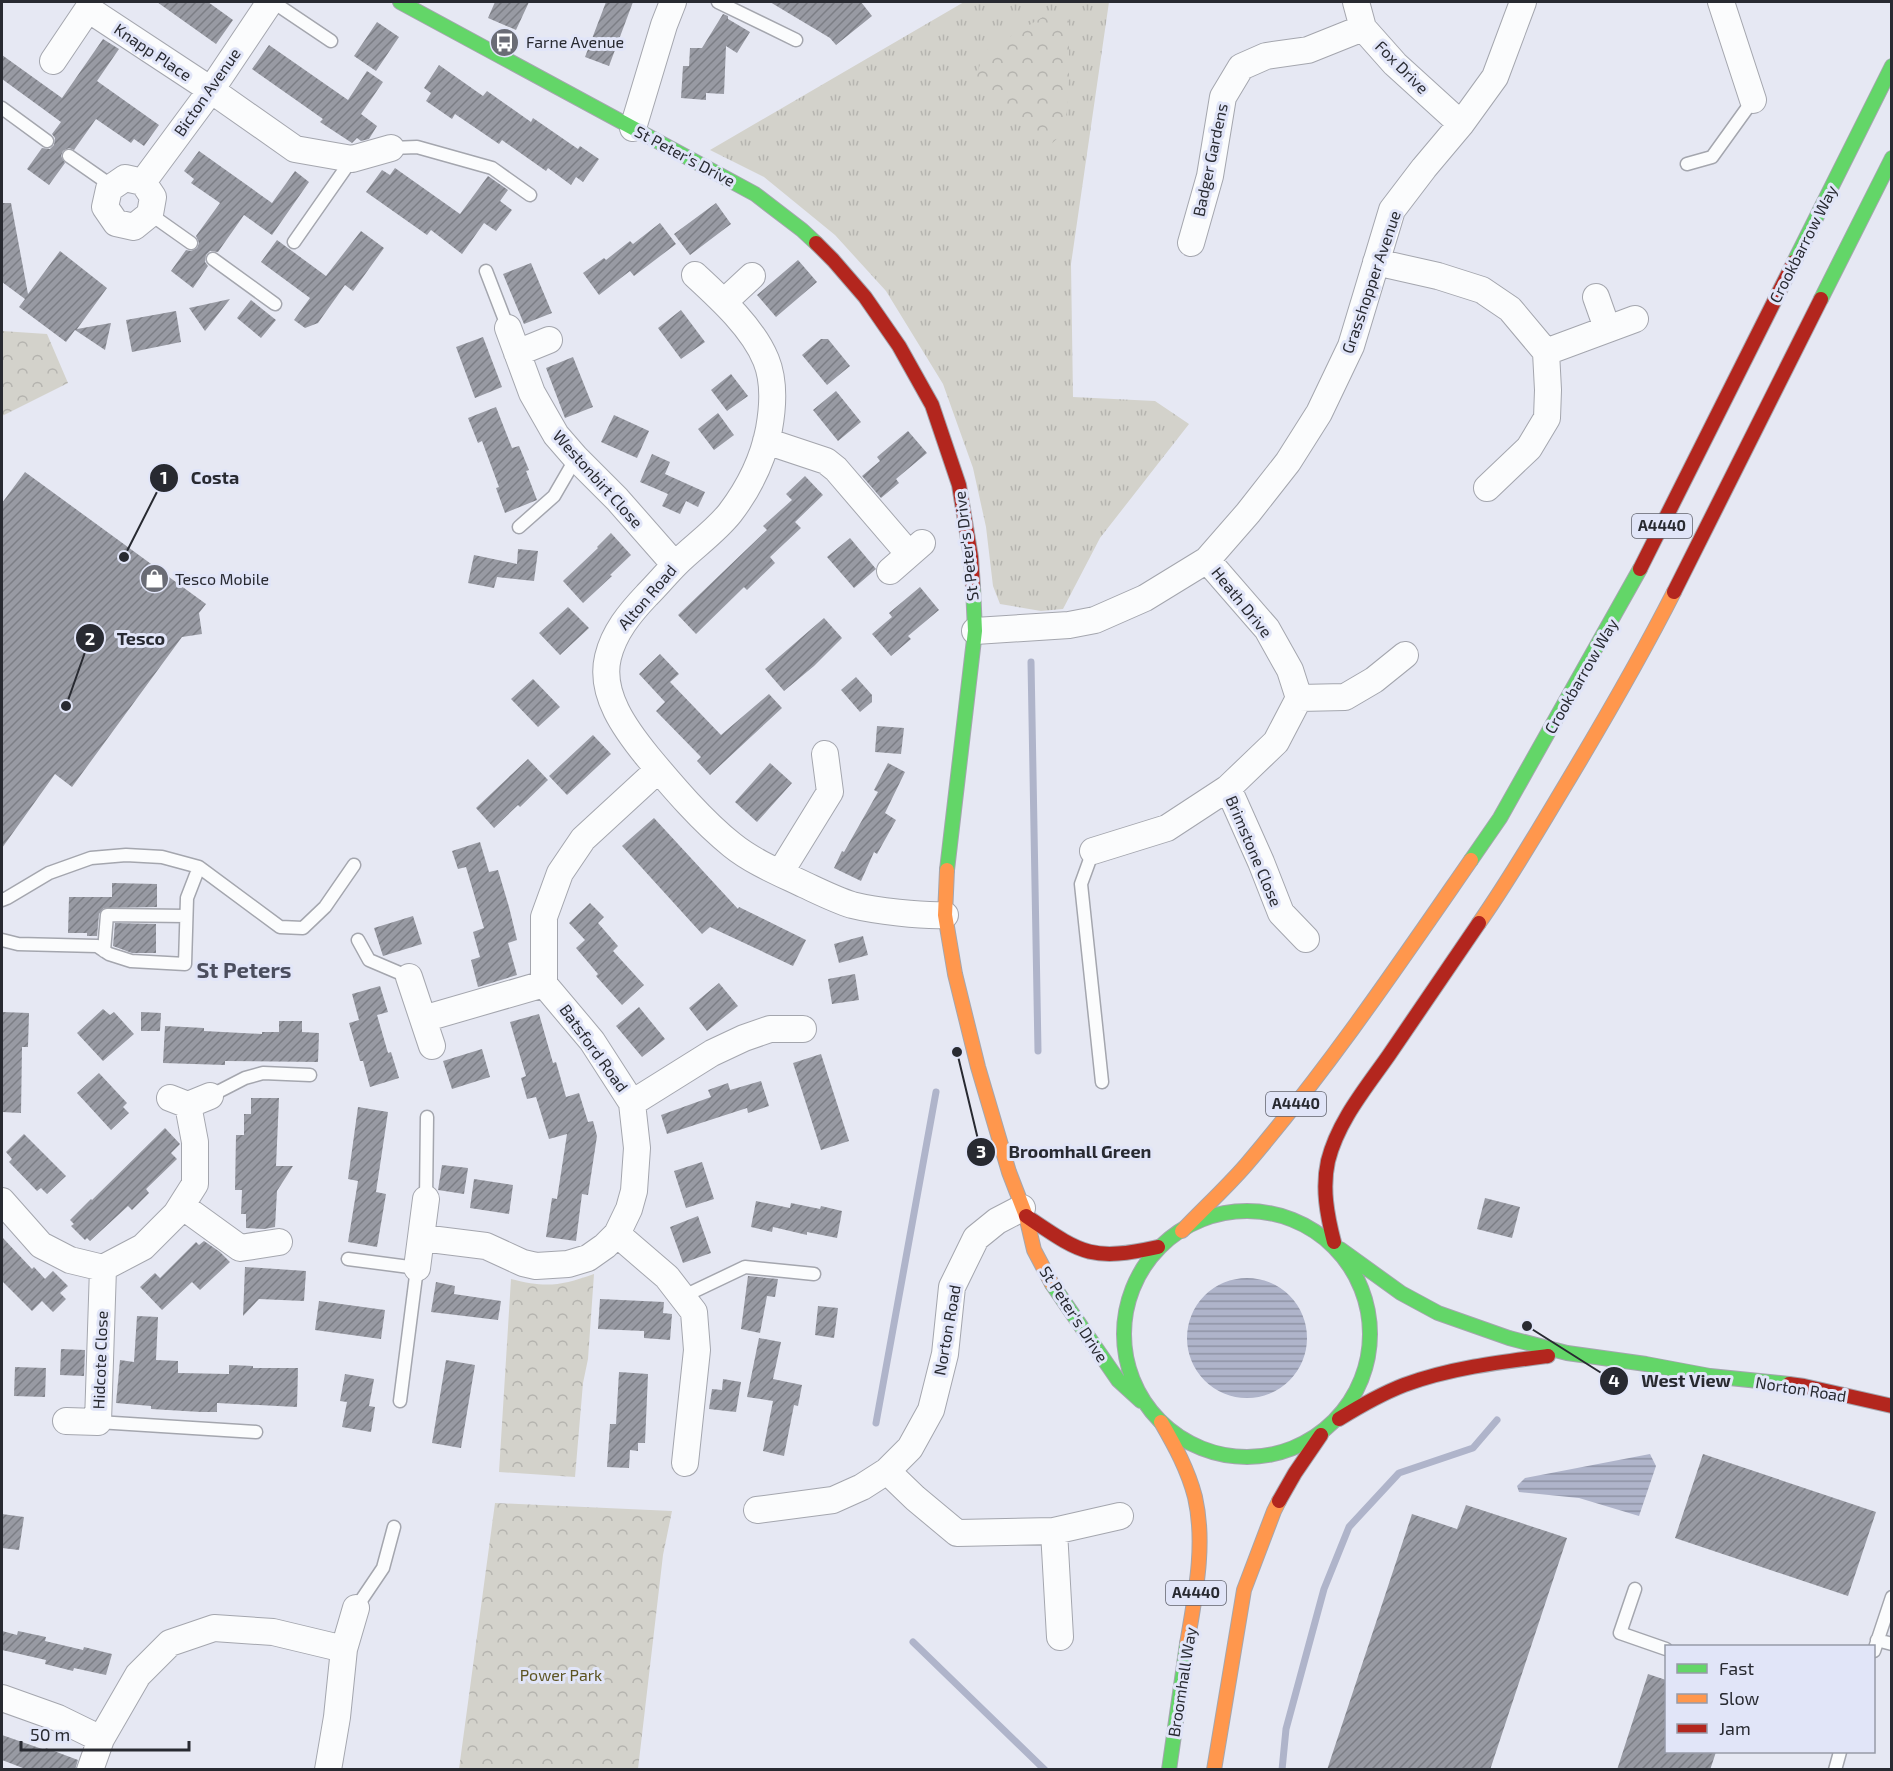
<svg xmlns="http://www.w3.org/2000/svg" width="1893" height="1771" viewBox="0 0 1893 1771" font-family="'Exo 2',sans-serif">
<style>
.grass{fill:url(#grass-tufts)}
.park{fill:url(#park-crowns)}
.water{fill:url(#water-rules)}
.lines{fill:none;stroke-linecap:round;stroke-linejoin:round}
.stream{stroke:#afb4ca;stroke-width:7}
.building{fill:url(#building-hatch)}
.lane-casing{stroke:#a4a6ae;stroke-width:15}
.street-casing{stroke:#a4a6ae;stroke-width:28}
.fast-casing{stroke:#a4a6ae;stroke-width:16}
.slow-casing{stroke:#a4a6ae;stroke-width:16}
.jam-casing{stroke:#a4a6ae;stroke-width:16}
.lane{stroke:#fbfcfd;stroke-width:12}
.street{stroke:#fbfcfd;stroke-width:26}
.fast{stroke:#63d668;stroke-width:14}
.slow{stroke:#ff974d;stroke-width:14}
.jam{stroke:#b3261e;stroke-width:14}
.labels{text-anchor:middle;stroke-width:6;stroke-linejoin:round;paint-order:stroke}
.shield{fill:#e1e5f8;stroke:#60626d;stroke-width:1.5}
.shield-label{font-size:15px;font-weight:bold;fill:#282a31}
.poi-label{font-size:16px;fill:#282a31;stroke:#e1e5f8;text-anchor:start}
.street-label{font-size:16px;fill:#282a31;stroke:#e1e5f8}
.park-label{font-size:16px;fill:#5d5421;stroke:#e1e5f8}
.district-label{font-size:22px;font-weight:bold;fill:#4b4e5e;stroke:#e1e5f8}
.leader{fill:none;stroke:#282a31;stroke-width:2}
.callout-dot{fill:#282a31;stroke:#e1e5f8;stroke-width:2}
.mark-label{font-size:18px;text-anchor:middle;font-weight:bold;fill:#fff}
.callout-label{font-size:18px;text-anchor:middle;font-weight:bold;fill:#282a31;stroke:#e1e5f8;stroke-width:6;stroke-linejoin:round;paint-order:stroke}
</style>
<defs>
<pattern id="grass-tufts" width="24" height="20" patternUnits="userSpaceOnUse" patternTransform="scale(1.5)"><rect width="24" height="20" fill="#d3d2cb"/><path d="M3 7l-1-3M5 7V3M7 7l1-3M15 17l-1-3M17 17v-4M19 17l1-3" fill="none" stroke="#b5b4af"/></pattern>
<pattern id="park-crowns" width="20" height="18" patternUnits="userSpaceOnUse" patternTransform="scale(1.5)"><rect width="20" height="18" fill="#d3d2cb"/><path d="M2 6a3 3 0 1 1 6 0M12 15a3 3 0 1 1 6 0" fill="none" stroke="#b5b4af"/></pattern>
<pattern id="water-rules" width="6" height="5" patternUnits="userSpaceOnUse" patternTransform="scale(1.5)"><rect width="6" height="5" fill="#afb4ca"/><path d="M0 2.5h6" fill="none" stroke="#8e93a5"/></pattern>
<pattern id="building-hatch" width="6" height="6" patternUnits="userSpaceOnUse" patternTransform="scale(1.5)"><rect width="6" height="6" fill="#989aa3"/><path d="M-1 1l2-2M0 6l6-6M5 7l2-2" fill="none" stroke="#7c7e85"/></pattern>
</defs>
<rect width="100%" height="100%" fill="#e6e8f3"/>
<path class="grass" d="M964,2H1109L1071,264L1073,397L1155,401L1189,424L1100,538L1063,609L1041,611L1000,604L993,586L986,527L973,468L943,384L886,291L835,235L764,177L710,150Z"/>
<path class="park" d="M1046,15L1069,21V78L1065,131L1046,149L975,80L984,52Z
M2,331L47,334L68,383L2,416Z
M594,1274L588,1359L583,1383L575,1477L499,1472L511,1279C546,1288 560,1286 594,1274Z
M495,1503L672,1511L663,1555L638,1769H459Z"/>
<path class="water" d="M1187 1338a60 60 0 1 1 120 0a60 60 0 1 1-120 0Z
M1650,1454L1656,1466L1639,1516L1579,1498L1519,1492L1517,1486L1525,1478Z"/>
<g class="lines">
<path class="stream" d="M1031,662L1038,1051
M876,1423L936,1092
M913,1642L1045,1770
M1282,1770L1286,1729L1324,1589L1349,1527L1399,1473L1473,1448L1497,1420"/>
</g>
<path class="building" d="M157,2H208L233,20L216,44Z
M495,2H529L516,30L488,18Z
M606,2H633L609,66L585,57Z
M770,2H861L872,16L836,45L830,38Z
M723,14L728,16V19L750,32L737,53L726,46L724,94L706,93V100L681,98L683,66H689L690,48H702Z
M377,22L399,37L376,71L354,56Z
M103,39L119,49L97,81L159,125L144,146L134,139L131,143L96,119L74,150L69,148L63,151L61,156L65,163L49,185L27,169L42,148L50,149L54,145L55,138L52,134L61,122L2,79V55L62,98Z
M269,45L348,100L367,71L383,82L361,114L377,126L369,139L361,141L357,138L352,143L320,122L323,119L252,69Z
M439,65L483,96L487,91L531,122L533,118L578,149L580,146L599,159L583,182L576,177L571,185L548,168L546,171L502,140L499,144L455,114L452,119L426,101L431,93L424,88Z
M199,151L272,203L295,171L309,182L272,235L244,215L218,252L210,251L206,255L205,262L208,266L193,288L171,271L186,250L191,251L197,248L199,243L196,236L220,203L191,183L194,179L184,171Z
M395,168L460,214L488,176L508,190L500,201L512,210L496,231L484,223L462,254L431,230L427,235L366,192L382,170L390,175Z
M2,203H11L28,294L60,251L107,288L77,329L111,323L105,350L75,330L66,342L19,307L25,299L2,282Z
M716,203L731,224L690,255L674,234Z
M660,223L676,244L634,276L630,271L599,295L583,273L604,258L606,260L630,241L633,244Z
M361,231L384,248L353,291L345,285L318,323L305,328L294,320L310,298L261,262L277,240L326,276Z
M798,260L817,282L776,317L757,295Z
M531,263L552,313L524,324L503,274Z
M230,299L205,331L189,308Z
M251,300L276,320L261,338L237,318Z
M681,310L705,342L681,359L658,328Z
M176,311L181,342L132,352L126,320Z
M483,337L502,387L475,398L456,347Z
M821,339H828L850,366L827,385L802,355Z
M573,357L593,407L565,418L546,368Z
M731,374L748,396L727,411L711,390Z
M836,391L861,422L838,441L813,410Z
M496,407L512,448L519,446L529,470L526,471L537,500L505,513L496,488L499,487L482,441L478,443L468,418Z
M718,413L734,435L714,450L698,429Z
M614,415L649,431L637,458L601,442Z
M908,431L927,453L896,479L899,483L881,498L862,476L880,461L877,457Z
M652,454L670,462L665,474L705,492L698,507L686,501L680,514L662,506L668,494L640,482Z
M25,472L206,604L199,613L202,634L182,637L72,787L55,774L2,848V503Z
M805,476L823,495L795,522L801,528L770,557L775,563L747,590L744,587L696,634L678,615L767,530L763,526L792,500L786,494Z
M611,533L631,555L610,575L612,576L583,603L563,581L598,548L597,547Z
M850,538L876,569L854,588L827,557Z
M518,549L538,551L534,581L497,577L494,588L468,583L474,555L517,564Z
M920,587L939,610L908,636L911,639L891,656L872,634L892,617L889,613Z
M568,607L589,628L560,655L539,633Z
M824,618L842,638L814,666L784,691L765,669Z
M660,654L679,674L670,682L721,735L769,694L782,708L710,775L697,761L701,757L656,711L665,702L639,674Z
M856,677L872,695V702L860,712L841,690Z
M533,679L560,707L538,727L511,699Z
M877,726L904,728L901,754L875,752Z
M593,735L611,754L567,795L549,776Z
M528,759L548,780L520,807L518,805L494,828L476,808Z
M770,763L792,783L757,822L735,802Z
M888,763L905,772L885,813L896,820L877,854L874,852L861,881L834,868L842,851L844,852L878,792L874,790Z
M654,818L738,909L739,907L806,940L793,966L710,927L702,934L622,846Z
M480,842L489,872L498,870L509,907L517,940L508,943L517,975L478,987L471,960L480,957L473,932L484,928L466,867L458,869L452,851Z
M112,883L157,884V907L104,908L99,914L97,936H87V933H68L69,897H112Z
M590,903L604,917L598,923L618,946L613,951L644,985L622,1005L596,976L598,974L576,948L585,940L569,923Z
M413,916L422,944L383,956L374,928Z
M115,923L156,924V953H132L113,946Z
M863,936L868,955L839,963L834,944Z
M855,974L859,1000L832,1004L828,979Z
M719,983L738,1006L707,1031L689,1008Z
M380,986L388,1012L377,1015L388,1053L391,1052L399,1078L370,1087L363,1061H360L349,1023L359,1020L352,994Z
M639,1007L665,1039L642,1057L616,1026Z
M103,1009L110,1015L114,1012L134,1034L103,1061L77,1033Z
M2,1012L29,1013L28,1047H22L21,1113L2,1112Z
M141,1012L161,1013L160,1031H141Z
M539,1014L553,1063L556,1062L566,1097L579,1093L588,1122L593,1121L597,1136L588,1195L582,1194L576,1241L546,1237L552,1198L557,1199L567,1134L549,1139L536,1097L527,1099L521,1078L526,1076L510,1022Z
M279,1021H302V1032L319,1033L318,1062L225,1061V1065L163,1063L165,1026L204,1028V1031L262,1034V1032H279Z
M482,1049L490,1077L452,1089L443,1061Z
M821,1054L849,1141L821,1150L793,1063Z
M99,1073L127,1103L123,1107L129,1113L111,1130L77,1093Z
M761,1081L769,1106L748,1113L747,1108L667,1134L661,1115L711,1097L708,1090L728,1083L730,1090Z
M251,1098H279L276,1166H293L277,1191L275,1227L264,1229L246,1228V1214H241L242,1190H235L236,1135H244V1114H251Z
M358,1107L388,1112L376,1192L386,1194L377,1247L348,1242L358,1181L348,1179Z
M165,1128L180,1144L171,1153L177,1159L146,1189L149,1193L132,1210L128,1206L90,1241L87,1238L85,1240L71,1226L74,1224L70,1220L91,1199L92,1200Z
M24,1134L66,1176L47,1194L41,1188L37,1191L9,1162L12,1159L6,1152Z
M702,1162L714,1199L686,1208L674,1171Z
M442,1165L468,1168L464,1194L438,1190Z
M474,1179L513,1185L509,1214L470,1208Z
M1485,1198L1520,1207L1512,1238L1477,1229Z
M756,1201L790,1208L791,1203L820,1209L821,1206L842,1211L837,1238L807,1232V1235L773,1227L772,1232L751,1227Z
M698,1216L711,1253L683,1263L670,1227Z
M2,1237L32,1269L34,1267L45,1279L53,1271L68,1286L60,1293L66,1299L53,1312L42,1301L32,1311L2,1281Z
M204,1241L220,1252L230,1262L200,1290L192,1282L162,1310L140,1287L155,1273L160,1278L196,1242L199,1245Z
M245,1267L306,1271L304,1301L259,1299L243,1316Z
M748,1276L778,1279L775,1297L767,1296L760,1333L741,1329Z
M436,1282L455,1286L454,1294L501,1301L498,1320L431,1312Z
M600,1299L664,1302L663,1313L672,1314L670,1340L644,1338V1331L598,1329Z
M319,1301L385,1310L381,1339L315,1330Z
M818,1306L838,1308L834,1338L815,1335Z
M137,1316L158,1317L156,1360L178,1361V1373L229,1374V1365L253,1366V1368H298L297,1407L217,1403V1412H201L151,1409V1406L116,1403L120,1360L134,1362Z
M759,1338L781,1342L773,1379L802,1385L798,1406L794,1405L784,1456L763,1451L773,1401L747,1397Z
M61,1349L85,1350L84,1376L60,1375Z
M446,1360L475,1365L461,1448L432,1443Z
M15,1367L46,1368L45,1397L14,1396Z
M619,1372L648,1374L645,1443H638V1451L630,1450L629,1468L607,1467L610,1424H616Z
M345,1374L374,1379L369,1406L375,1407L371,1432L342,1427L347,1402L340,1401Z
M723,1379L741,1382L736,1412L709,1409L712,1389L722,1390Z
M1703,1454L1876,1512L1848,1596L1675,1538Z
M1466,1505L1567,1538L1490,1770H1327L1412,1514L1457,1529Z
M2,1514L24,1517L19,1550L2,1548Z
M2,1631L17,1635L18,1631L46,1637L45,1641L83,1650L84,1647L112,1654L106,1675L74,1668L73,1671L45,1664L46,1660L2,1650Z
M1648,1674L1666,1680V1752H1716L1710,1770H1617Z
M2,1735L45,1750L46,1748L78,1760L75,1770H28L2,1760Z"/>
<g class="lines">
<defs>
<path id="lane" d="M273,2L331,41
M718,2L796,40
M2,108L47,141
M391,148L417,147L492,168L530,195
M69,156L112,186
M1687,164L1712,157L1753,100
M150,214L191,243
M294,242L352,159
M213,259L275,304
M486,271L508,328
M519,527L554,496L576,458
M1093,851L1081,884L1102,1082
M2,900L7,898L49,873L91,858L126,855L162,857L199,867L280,927L303,928L325,907L354,865
M2,940L18,944L97,946L109,954L131,961L185,964L187,898L199,867
M358,940L369,960L409,977
M104,951L107,915L186,916
M210,1096L245,1078L263,1073L310,1075
M426,1199L427,1117
M348,1259L417,1268L400,1401
M682,1297L745,1267L814,1274
M98,1422L256,1432
M1635,1589L1620,1633L1666,1649
M356,1608L383,1568L394,1527
M1877,1640L1892,1644
M1874,1651L1892,1597
M1835,1770L1840,1752"/>
<path id="street" d="M1356,2L1363,28L1395,64L1461,124
M1721,2L1753,100
M53,61L88,9L211,90L295,149L352,159L391,148
M633,128L664,25L673,2
M125,178L143,182L153,197L150,214L134,227L116,223L105,207L109,189Z
M143,182L211,90L270,2
M1191,243L1210,176L1223,97L1241,67L1266,56L1308,50L1363,28
M1376,262L1438,276L1482,290L1510,309L1546,352L1548,390L1547,418L1529,448L1487,488
M695,275C720,298 753,328 766,360C775,382 773,407 769,429C763,460 749,488 730,513C715,532 693,547 676,564C666,574 657,585 647,595C630,613 614,632 608,657C599,694 626,730 648,757C673,787 702,821 732,845C753,862 780,873 805,885C820,892 836,900 852,905C876,911 921,916 945,915
M1596,297L1607,328
M724,302L752,276
M508,328L532,393L556,435L576,458L617,499L675,565
M1546,352L1635,319
M517,353L549,340
M766,441L826,461L836,469L909,554
M890,571L922,543
M975,631L1069,625L1095,620L1145,598L1207,560L1248,513L1288,462L1319,413L1351,346L1392,210L1424,168L1461,124L1495,77L1523,2
M1299,698L1345,697L1374,680L1405,655
M1228,788L1261,862L1281,913L1306,939
M1093,851L1167,828L1228,788L1276,742L1299,698L1290,670L1267,629L1207,560
M780,873L830,792L825,754
M409,977L432,1046
M423,1019L544,984
M170,1098L188,1105L210,1096
M632,1103L712,1053L744,1038L770,1029H803
M2,1201L41,1245L70,1260L103,1268L143,1247L176,1214L195,1184V1142L188,1105
M182,1206L240,1248L279,1242
M617,1234L667,1277L694,1312L697,1350L685,1463
M422,1238L486,1246L523,1263L536,1266L568,1264L588,1258L605,1246L617,1234L629,1209L634,1191L637,1148L632,1103L592,1041L544,984V917L560,873L583,839L658,770
M417,1268L426,1199
M66,1421L98,1422L103,1268
M887,1471L915,1498L957,1533L1054,1531L1120,1516
M757,1510L833,1500L862,1487L887,1471L910,1448L931,1410L945,1354L952,1287L976,1238L997,1221L1022,1208
M1054,1531L1060,1637
M344,1649L356,1608
M2,1698L58,1718L101,1739
M90,1770L101,1739L138,1675L170,1643L214,1628L273,1632L344,1649L337,1717L328,1770"/>
<path id="fast" d="M400,2L755,194L802,230L816,243
M1794,262L1892,66
M1821,299L1892,158
M1471,860L1500,818L1640,569
M947,870L975,631L973,587
M1124 1334a123 123 0 1 1 246 0a123 123 0 1 1-246 0Z
M1340,1249L1401,1293L1438,1313L1509,1338L1567,1353L1646,1364L1710,1376L1789,1384
M1052,1284L1118,1380L1141,1401
M1169,1770L1187,1644"/>
<path id="slow" d="M947,870L945,915L955,974L978,1067L1009,1172L1026,1216L1034,1250L1052,1284
M1479,923C1507,883 1532,841 1557,799C1598,731 1638,663 1674,592
M1182,1231C1203,1209 1226,1188 1246,1165C1328,1069 1399,964 1471,860
M1161,1422C1175,1446 1188,1470 1195,1497C1206,1545 1195,1596 1187,1644
M1214,1770L1244,1590L1274,1511L1279,1501"/>
<path id="jam" d="M816,243L833,260L865,297L899,346L932,405L959,485L971,557L973,587
M1640,569L1794,262
M1674,592L1821,299
M1026,1216C1081,1253 1090,1262 1158,1247
M1334,1242C1327,1215 1322,1188 1328,1161C1338,1121 1366,1088 1389,1055C1419,1011 1449,967 1479,923
M1789,1384L1804,1386L1892,1406
M1339,1419C1360,1406 1381,1394 1404,1385C1450,1368 1500,1362 1548,1356
M1279,1501L1295,1473L1321,1435"/>
</defs>
<use href="#lane" class="lane-casing"/>
<use href="#street" class="street-casing"/>
<use href="#fast" class="fast-casing"/>
<use href="#slow" class="slow-casing"/>
<use href="#jam" class="jam-casing"/>
<use href="#lane" class="lane"/>
<use href="#street" class="street"/>
<use href="#fast" class="fast"/>
<use href="#slow" class="slow"/>
<use href="#jam" class="jam"/>
</g>
<defs>
<symbol id="bus-disc" viewBox="-11 -11 22 22"><circle r="9.5" fill="#6a6c75" stroke="#e1e5f8"/><path d="M-5-6H5V4H4V6H2V4H-2V6H-4V4H-5ZM-3.5-4V0h7V-4ZM-3.5 1.2v1.5H-2V1.2ZM2 1.2v1.5H3.5V1.2Z" fill="#fff"/></symbol>
<symbol id="shop-disc" viewBox="-11 -11 22 22"><circle r="9.5" fill="#6a6c75" stroke="#e1e5f8"/><path d="M-5-2.5h2.3a2.7 3.5 0 0 1 5.4 0H5L5.5 6h-11ZM-1.5-2.5h3a1.5 2.3 0 0 0-3 0Z" fill="#fff"/></symbol>
</defs>
<g fill-rule="evenodd">
<use href="#bus-disc" x="488" y="26" width="33" height="33"/>
<use href="#shop-disc" x="138" y="562" width="33" height="33"/>
</g>
<g class="labels">
<g class="shield">
<rect x="1632" y="514" width="60" height="24" rx="4.5"/>
<rect x="1266" y="1092" width="60" height="24" rx="4.5"/>
<rect x="1166" y="1581" width="60" height="24" rx="4.5"/>
</g>
<g class="shield-label">
<text x="1662" y="531">A4440</text>
<text x="1296" y="1109">A4440</text>
<text x="1196" y="1598">A4440</text>
</g>
<g class="poi-label">
<text x="526" y="48">Farne Avenue</text>
<text x="175" y="585">Tesco Mobile</text>
</g>
<g class="street-label">
<text transform="translate(153 52) rotate(34)" y="6">Knapp Place</text>
<text transform="translate(1402 67) rotate(45)" y="6">Fox Drive</text>
<text transform="translate(207 92) rotate(-55)" y="6">Bicton Avenue</text>
<text transform="translate(685 156) rotate(28)" y="6">St Peter's Drive</text>
<text transform="translate(1210 160) rotate(-78)" y="6">Badger Gardens</text>
<text transform="translate(1803 244) rotate(-63)" y="6">Crookbarrow Way</text>
<text transform="translate(1371 282) rotate(-71)" y="6">Grasshopper Avenue</text>
<text transform="translate(598 479) rotate(48)" y="6">Westonbirt Close</text>
<text transform="translate(966 546) rotate(-97)" y="6">St Peter's Drive</text>
<text transform="translate(647 597) rotate(-49)" y="6">Alton Road</text>
<text transform="translate(1242 602) rotate(51)" y="6">Heath Drive</text>
<text transform="translate(1581 676) rotate(-60)" y="6">Crookbarrow Way</text>
<text transform="translate(1254 851) rotate(67)" y="6">Brimstone Close</text>
<text transform="translate(594 1048) rotate(54)" y="6">Batsford Road</text>
<text transform="translate(1074 1314) rotate(57)" y="6">St Peter's Drive</text>
<text transform="translate(947 1330) rotate(-80)" y="6">Norton Road</text>
<text transform="translate(100 1360) rotate(-88)" y="6">Hidcote Close</text>
<text transform="translate(1801 1389) rotate(9)" y="6">Norton Road</text>
<text transform="translate(1182 1682) rotate(-81)" y="6">Broomhall Way</text>
</g>
<g class="park-label">
<text x="561" y="1681">Power Park</text>
</g>
<g class="district-label">
<text x="244" y="978">St Peters</text>
</g>
</g>
<path class="leader" d="M124 557L164 478M66 706L90 638M957 1052L981 1152M1527 1326L1614 1381"/>
<g class="callout-dot">
<circle cx="124" cy="557" r="6"/>
<circle cx="66" cy="706" r="6"/>
<circle cx="957" cy="1052" r="6"/>
<circle cx="1527" cy="1326" r="6"/>
<circle cx="164" cy="478" r="15"/>
<circle cx="90" cy="638" r="15"/>
<circle cx="981" cy="1152" r="15"/>
<circle cx="1614" cy="1381" r="15"/>
</g>
<g class="mark-label">
<text x="164" y="484">1</text>
<text x="90" y="645">2</text>
<text x="981" y="1158">3</text>
<text x="1614" y="1387">4</text>
</g>
<g class="callout-label">
<text x="215" y="484">Costa</text>
<text x="141" y="645">Tesco</text>
<text x="1080" y="1158">Broomhall Green</text>
<text x="1686" y="1387">West View</text>
</g>
<rect width="1893" height="1771" fill="none" stroke="#282a31" stroke-width="6"/>
<rect x="1665" y="1645" width="210" height="108" fill="#e1e5f8" stroke="#979aa8" stroke-width="1.5"/>
<rect x="1677" y="1664" width="30" height="9" fill="#63d668" stroke="#979aa8" stroke-width="1.5"/>
<text x="1719" y="1675" font-size="18" fill="#282a31">Fast</text>
<rect x="1677" y="1694" width="30" height="9" fill="#ff974d" stroke="#979aa8" stroke-width="1.5"/>
<text x="1719" y="1705" font-size="18" fill="#282a31">Slow</text>
<rect x="1677" y="1724" width="30" height="9" fill="#b3261e" stroke="#979aa8" stroke-width="1.5"/>
<text x="1719" y="1735" font-size="18" fill="#282a31">Jam</text>
<path d="M21 1741v9h168v-9" fill="none" stroke="#282a31" stroke-width="3"/>
<text x="30" y="1741" font-size="18" fill="#282a31" stroke="#e1e5f8" stroke-width="4.5" paint-order="stroke">50 m</text>
</svg>
